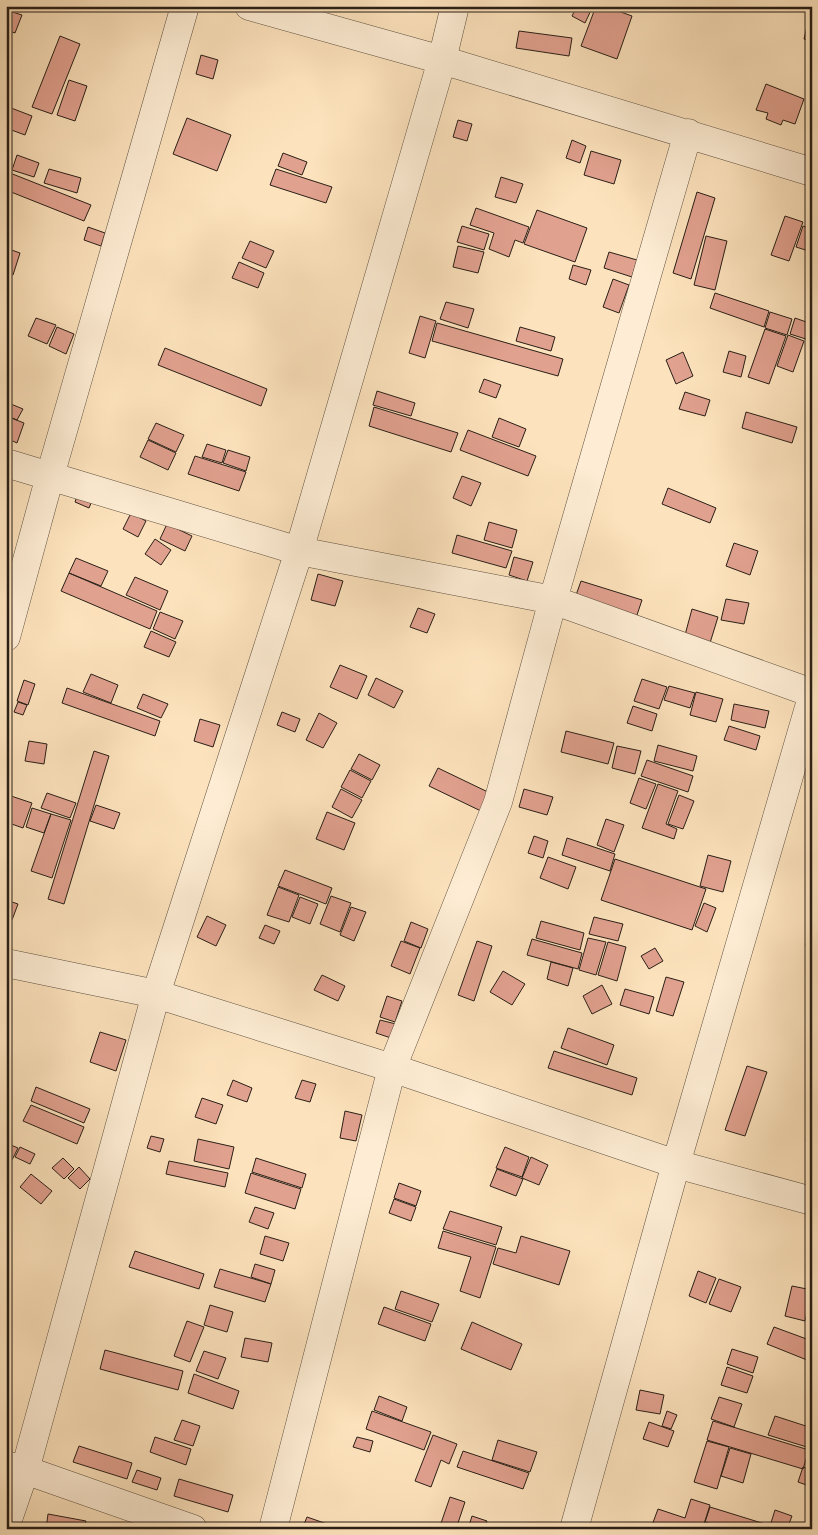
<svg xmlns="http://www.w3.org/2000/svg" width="818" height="1535" viewBox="0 0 818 1535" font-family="'EB Garamond',serif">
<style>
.building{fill:#e1a18f;stroke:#291f17}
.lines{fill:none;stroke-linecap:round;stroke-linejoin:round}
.minor-casing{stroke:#5e5040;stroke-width:29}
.minor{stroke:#feedd4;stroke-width:28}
</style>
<rect width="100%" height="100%" fill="#fde3bd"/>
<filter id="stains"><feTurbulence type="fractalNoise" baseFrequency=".004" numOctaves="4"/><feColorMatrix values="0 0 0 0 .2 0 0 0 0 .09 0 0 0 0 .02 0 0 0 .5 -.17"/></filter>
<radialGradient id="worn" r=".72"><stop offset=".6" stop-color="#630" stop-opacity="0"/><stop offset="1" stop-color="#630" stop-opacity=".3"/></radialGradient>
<path class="building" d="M577,6H593L585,23L572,16Z
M596,6H604L632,16L617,59L581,46Z
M6,10L22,15L15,33L6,30Z
M811,10H812V42L804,39Z
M519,31L572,38L569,56L516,48Z
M60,36L80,44L52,114L32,107Z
M201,55L218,60L213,79L196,74Z
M69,80L87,86L75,121L57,115Z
M766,84L804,99L795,124L783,120L781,125L766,119L768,113L756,110Z
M6,106L32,116L25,135L6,128Z
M187,118L231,135L217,171L173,154Z
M458,120L472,124L467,141L453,137Z
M572,140L586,146L580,163L566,158Z
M591,151L621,160L614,184L584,175Z
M283,153L307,162L302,175L278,166Z
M17,155L39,163L34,177L12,170Z
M49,169L81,178L77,193L44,183Z
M276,169L332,187L326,203L270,185Z
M10,173L91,205L84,221L6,190V183Z
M501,177L523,184L516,203L495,197Z
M697,192L715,198L691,279L673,273Z
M476,208L529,227L523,243L515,240L509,257L489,249L494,233L470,225Z
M537,210L587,228L575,262L524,244Z
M785,216L803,222L789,261L771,255Z
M462,226L489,234L484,250L457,242Z
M803,226L812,229V252L796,247Z
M88,227L105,233L101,246L84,240Z
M706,236L727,241L715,290L694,285Z
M250,241L274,251L266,268L242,258Z
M458,246L484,252L478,273L453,267Z
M6,248L20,253L13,275L6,273Z
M609,252L637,260L632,277L604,268Z
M239,262L264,273L258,288L232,278Z
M573,265L591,270L586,285L569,279Z
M613,279L629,285L619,313L603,307Z
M715,293L769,311L764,327L710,308Z
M446,302L474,309L468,328L440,319Z
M770,312L792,319L787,335L765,328Z
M420,316L436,321L425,358L409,353Z
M36,318L56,325L47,344L28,336Z
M795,318L812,324V341L790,334Z
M437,323L563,359L558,376L432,341Z
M57,327L74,334L66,354L49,346Z
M520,327L555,337L551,351L516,341Z
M765,329L786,336L769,384L748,377Z
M788,335L804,341L793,372L777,366Z
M165,348L267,389L261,406L158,365Z
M729,351L746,356L741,377L723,372Z
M683,352L693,376L676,384L666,360Z
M484,379L501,385L496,398L479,392Z
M377,391L415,403L411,416L373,405Z
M685,392L710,400L705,416L679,409Z
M6,402L23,409L17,420L6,415Z
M374,407L458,433L451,452L369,426Z
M746,412L797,427L792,443L742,428Z
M6,416L24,423L17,443L6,438Z
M499,418L526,429L519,447L492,437Z
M156,423L184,435L176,452L148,439Z
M468,430L536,456L528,476L460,450Z
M148,440L176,453L168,470L140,457Z
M207,444L226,450L222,463L202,457Z
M228,450L250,457L246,471L223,463Z
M195,456L246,472L239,491L188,474Z
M462,476L481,483L471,506L453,498Z
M80,488L95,494L89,508L75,502Z
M668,488L716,508L710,523L662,504Z
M131,513L146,521L138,537L123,529Z
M489,522L517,530L512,548L484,540Z
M167,524L192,536L185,551L160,539Z
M457,535L512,551L506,568L452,553Z
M155,539L171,550L161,565L145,554Z
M734,543L758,551L750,575L726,566Z
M514,557L533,562L527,581L509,575Z
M76,558L108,571L101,586L69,573Z
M69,573L157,611L150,629L61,591Z
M318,574L343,581L335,606L311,600Z
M135,577L168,591L160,610L126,595Z
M581,581L642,600L636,618L575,598Z
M726,599L749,603L744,624L721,620Z
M418,608L435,614L427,633L410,627Z
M692,609L718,617L710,643L685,635Z
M160,612L183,621L175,639L153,629Z
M151,631L176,642L169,657L144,647Z
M340,665L367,676L357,699L330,687Z
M91,674L118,685L111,703L83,692Z
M376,678L403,691L394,708L368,695Z
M642,679L667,687L659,709L634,701Z
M24,680L35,684L28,705L17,701Z
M669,686L695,693L690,708L664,700Z
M67,688L160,721L155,736L62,703Z
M696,692L723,699L716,722L690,715Z
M143,694L168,704L161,718L137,708Z
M18,702L27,705L23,715L14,712Z
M734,704L769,711L765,728L731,720Z
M633,706L657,714L652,731L627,723Z
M282,712L300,719L295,732L277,725Z
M319,713L337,723L323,748L306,740Z
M200,719L220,725L213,747L194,741Z
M729,726L760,736L756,750L724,740Z
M566,731L614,743L608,764L561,752Z
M29,741L47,744L44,764L25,761Z
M658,745L697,756L693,771L654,761Z
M617,746L641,751L635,774L612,768Z
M94,751L109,756L64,904L48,899Z
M359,754L380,765L372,780L351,769Z
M647,760L693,776L688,792L641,776Z
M438,768L492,794L483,812L429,786Z
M350,770L371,781L362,798L341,787Z
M639,778L656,784L646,809L630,803Z
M658,784L678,791L666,824L677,829L674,839L642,828Z
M341,789L362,800L352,818L332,807Z
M524,789L553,797L547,815L519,807Z
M47,793L76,803L70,818L41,808Z
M679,795L694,801L683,829L668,824Z
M11,796L32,803L23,828L6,822V809Z
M96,805L120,813L114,829L90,821Z
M32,808L51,814L44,833L26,827Z
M327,812L355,823L344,850L316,839Z
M51,814L71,820L52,878L31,871Z
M606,819L624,825L614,852L597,845Z
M534,836L548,841L543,858L528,853Z
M567,838L615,854L610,871L562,855Z
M708,855L731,861L723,892L700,886Z
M548,857L576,867L568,889L540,878Z
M615,859L706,889L692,930L601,900Z
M285,870L332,888L326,904L278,886Z
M278,887L299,895L289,922L267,915Z
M331,896L351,903L340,932L320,924Z
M300,897L318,904L310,924L292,917Z
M6,900L18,904L12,920L6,918Z
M704,903L716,908L707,932L695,926Z
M351,907L366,912L354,941L340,935Z
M811,908L812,909V927L808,926Z
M207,916L226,925L216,946L197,937Z
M594,917L623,924L618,941L589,934Z
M541,921L584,933L580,950L536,938Z
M411,922L428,929L421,948L404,941Z
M265,925L280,931L274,944L259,938Z
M809,929H812V946L806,945Z
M588,938L606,942L596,975L579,970Z
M532,939L582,953L578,969L527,955Z
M401,941L420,948L410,974L391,966Z
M477,941L492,946L474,1001L458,995Z
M608,942L626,947L617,981L598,975Z
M655,948L663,961L649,969L641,956Z
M551,962L573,968L568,986L547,979Z
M503,971L525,984L512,1005L490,992Z
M322,975L345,986L338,1001L314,990Z
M666,977L684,982L673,1016L656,1011Z
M602,985L612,1004L592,1014L583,996Z
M625,989L654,997L649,1014L620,1005Z
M387,996L402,1001L395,1022L380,1017Z
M380,1020L396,1024L391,1038L376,1033Z
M568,1028L614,1045L607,1065L561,1048Z
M100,1032L126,1040L116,1071L90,1062Z
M554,1051L637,1078L632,1095L548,1068Z
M747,1066L767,1072L745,1136L725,1130Z
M233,1080L252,1088L247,1102L227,1095Z
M302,1080L316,1084L310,1102L295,1098Z
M36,1087L90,1109L84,1123L31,1101Z
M202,1098L223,1105L216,1124L195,1117Z
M31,1105L84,1127L77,1144L23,1121Z
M345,1111L362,1115L356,1141L340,1138Z
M811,1121H812V1141L806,1140Z
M151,1136L164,1139L160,1152L147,1148Z
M198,1139L234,1147L229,1169L194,1161Z
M6,1143L18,1148L9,1166L6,1165Z
M20,1147L35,1154L30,1164L15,1157Z
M505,1147L529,1157L522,1177L496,1168Z
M531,1157L548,1165L539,1185L522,1178Z
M63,1158L74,1169L64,1179L52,1168Z
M256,1158L306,1174L302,1188L252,1172Z
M169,1161L228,1173L225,1187L166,1174Z
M79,1167L90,1179L80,1189L68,1178Z
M497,1169L523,1179L516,1196L490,1186Z
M251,1173L301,1189L295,1209L245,1193Z
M31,1174L52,1191L41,1204L20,1187Z
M399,1183L421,1191L416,1206L394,1198Z
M394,1199L416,1207L411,1221L389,1213Z
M255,1207L274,1213L268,1229L249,1222Z
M450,1211L502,1227L496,1245L443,1229Z
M443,1231L496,1247L480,1298L460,1291L471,1257L438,1248Z
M265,1236L289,1243L283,1261L260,1254Z
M521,1236L570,1251L559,1285L493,1264L498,1248L516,1253Z
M135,1251L204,1274L199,1289L129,1267Z
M255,1264L275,1270L271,1284L251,1277Z
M220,1269L271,1284L265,1302L214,1287Z
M698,1271L716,1278L706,1303L689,1296Z
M719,1279L741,1287L731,1312L709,1304Z
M792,1286L812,1290L805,1321L785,1316Z
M401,1291L439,1304L432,1322L395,1309Z
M210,1305L233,1312L227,1332L204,1325Z
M384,1307L431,1324L425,1341L378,1324Z
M187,1321L204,1327L190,1362L174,1356Z
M472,1322L522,1344L511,1370L461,1349Z
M774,1327L812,1341V1362L767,1344Z
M245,1338L272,1343L268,1362L241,1357Z
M732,1349L758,1357L753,1373L727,1364Z
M105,1350L183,1371L178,1390L100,1369Z
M204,1351L226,1358L218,1379L196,1371Z
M727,1367L753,1376L747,1393L721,1385Z
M194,1374L239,1391L233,1409L188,1393Z
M640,1390L664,1395L660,1414L636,1410Z
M379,1396L407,1407L402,1421L374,1410Z
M719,1397L742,1404L734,1427L711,1419Z
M372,1411L431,1432L424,1450L366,1429Z
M667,1411L677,1415L671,1429L662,1426Z
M775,1416L812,1428V1441L810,1448L768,1435Z
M182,1420L200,1426L193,1446L174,1440Z
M713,1421L809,1450L803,1469L707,1440Z
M649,1422L674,1431L668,1447L643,1439Z
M433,1435L457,1444L449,1464L441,1460L431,1487L415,1481Z
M155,1437L191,1449L186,1465L150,1452Z
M357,1437L373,1441L370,1452L353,1447Z
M498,1440L537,1452L530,1472L492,1460Z
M707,1441L729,1447L717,1489L694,1482Z
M79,1446L132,1463L127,1479L73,1462Z
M730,1448L751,1454L743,1483L721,1476Z
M463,1451L529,1473L523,1489L457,1467Z
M803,1467L812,1470V1487L798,1482Z
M137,1470L161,1478L157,1490L132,1482Z
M179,1479L233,1495L228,1512L174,1496Z
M450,1497L465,1502L456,1529H439Z
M691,1499L710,1505L704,1524L719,1529L651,1528L658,1509L685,1518Z
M710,1507L765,1524L764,1529H727L705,1522Z
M775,1510L792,1516L787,1529H777L770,1526Z
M48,1514L86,1521L84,1529H46Z
M472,1516L487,1521L484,1529H468Z
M307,1517L330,1525L328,1529H302Z"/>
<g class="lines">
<defs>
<path id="minor" d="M249,6L442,60L812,172
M6,463L299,551L553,600L812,693
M6,637L50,476L185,6
M6,963L156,994L392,1068L676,1164L812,1201
M6,1465L25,1470L193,1529
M6,1525L25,1470L156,994L299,551L442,60L455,6
M273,1529L392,1068L498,802L553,600L688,133
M574,1529L676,1164L812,697"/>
</defs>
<use href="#minor" class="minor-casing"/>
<use href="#minor" class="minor"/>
</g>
<rect width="818" height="1535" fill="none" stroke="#fde3bd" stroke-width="25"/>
<rect x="8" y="8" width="803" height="1520" fill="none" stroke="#291f17" stroke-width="2.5"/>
<rect x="12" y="12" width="793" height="1510" fill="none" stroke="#291f17"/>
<rect width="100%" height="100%" filter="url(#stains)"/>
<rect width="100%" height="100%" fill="url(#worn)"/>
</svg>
